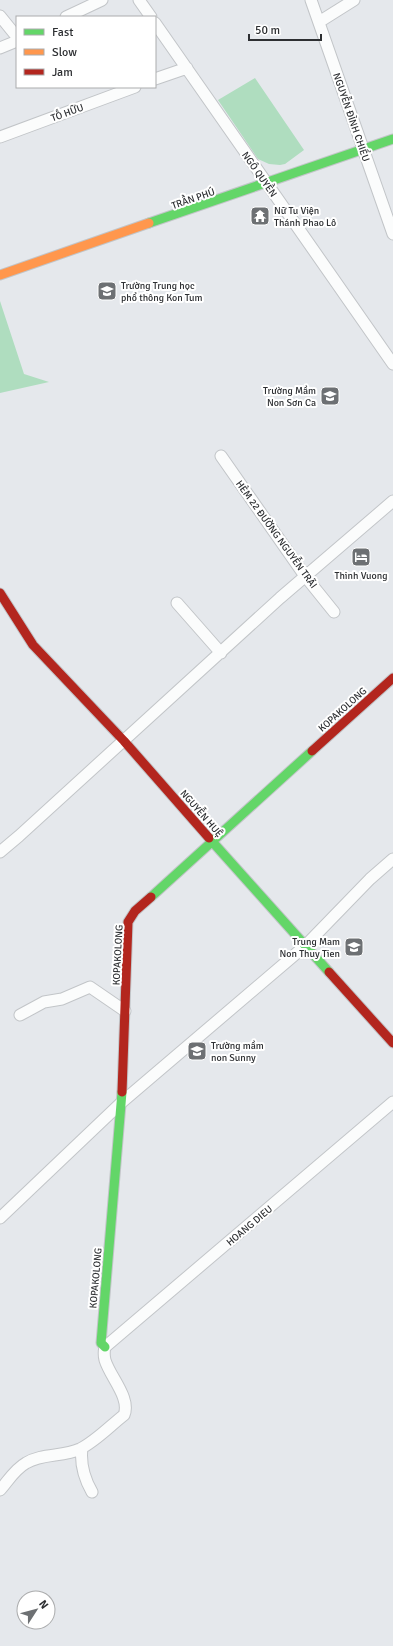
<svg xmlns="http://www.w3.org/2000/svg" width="393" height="1646" viewBox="0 0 393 1646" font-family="Signika,sans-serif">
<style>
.green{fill:#afddbf}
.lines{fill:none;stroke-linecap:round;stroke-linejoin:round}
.street-casing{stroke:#c2c5c8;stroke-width:13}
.fast-casing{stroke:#c2c5c8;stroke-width:11}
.slow-casing{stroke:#c2c5c8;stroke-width:11}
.jam-casing{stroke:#c2c5c8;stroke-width:11}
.street{stroke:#fbfcfc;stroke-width:11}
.fast{stroke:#63d668;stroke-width:9}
.slow{stroke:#ff974d;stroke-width:9}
.jam{stroke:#b3261e;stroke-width:9}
.labels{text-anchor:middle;stroke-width:4;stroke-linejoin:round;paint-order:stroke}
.street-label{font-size:10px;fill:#2d2f32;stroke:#fff}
.poi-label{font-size:10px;fill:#2d2f32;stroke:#fff;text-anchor:start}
</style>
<rect width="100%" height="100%" fill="#e5e8ec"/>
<path class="green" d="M255,78L304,150L285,164L280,165L269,164L258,159L218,100Z
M0,301L24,374L49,382L0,393Z"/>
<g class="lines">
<defs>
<path id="street" d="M139,0L151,17
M311,0L393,234
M0,16L17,37
M66,17L102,0
M319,22L354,0
M155,23L393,364
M0,48L17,41
M155,79L187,68
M0,137L135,87
M221,456L305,576L334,612
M177,603L221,653
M0,852L19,836L280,598L393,501
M20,1015L44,1002L62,999L90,987L125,1011
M0,1218L122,1102L305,946L370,879L393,859
M82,1448C80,1464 84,1478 92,1492
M0,1490C8,1481 15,1469 26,1463C42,1453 63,1457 80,1449C96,1441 110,1426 124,1415C131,1398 110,1377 105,1360C104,1356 104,1351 105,1347L393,1102"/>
<path id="fast" d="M149,223L393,139
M209,838L329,972
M151,897L312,751
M105,1347L101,1343L122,1092"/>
<path id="slow" d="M0,275L149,223"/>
<path id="jam" d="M0,593L33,645L124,741L209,838
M312,751L393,678
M329,972L393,1043
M122,1092L128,922L135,911L151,897"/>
</defs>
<use href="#street" class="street-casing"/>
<use href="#fast" class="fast-casing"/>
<use href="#slow" class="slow-casing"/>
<use href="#jam" class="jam-casing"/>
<use href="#street" class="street"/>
<use href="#fast" class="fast"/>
<use href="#slow" class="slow"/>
<use href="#jam" class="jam"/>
</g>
<defs>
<symbol id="temple-square" viewBox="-11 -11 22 22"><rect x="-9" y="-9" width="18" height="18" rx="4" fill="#6d7073" stroke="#fff"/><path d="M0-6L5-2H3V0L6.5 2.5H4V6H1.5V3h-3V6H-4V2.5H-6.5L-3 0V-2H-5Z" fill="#fff"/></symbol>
<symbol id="school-square" viewBox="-11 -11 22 22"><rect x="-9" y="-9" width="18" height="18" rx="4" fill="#6d7073" stroke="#fff"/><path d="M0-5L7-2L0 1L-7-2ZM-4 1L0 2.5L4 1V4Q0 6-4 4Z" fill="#fff"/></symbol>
<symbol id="hotel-square" viewBox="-11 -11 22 22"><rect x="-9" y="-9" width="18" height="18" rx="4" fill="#6d7073" stroke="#fff"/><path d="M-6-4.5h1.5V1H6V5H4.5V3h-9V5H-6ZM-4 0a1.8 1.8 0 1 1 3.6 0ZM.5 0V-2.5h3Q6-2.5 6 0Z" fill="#fff"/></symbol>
</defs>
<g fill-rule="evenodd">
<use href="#temple-square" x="249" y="205" width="22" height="22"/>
<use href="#school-square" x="96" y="280" width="22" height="22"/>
<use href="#school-square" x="319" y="385" width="22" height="22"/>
<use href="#hotel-square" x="350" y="546" width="22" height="22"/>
<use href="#school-square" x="343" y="936" width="22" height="22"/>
<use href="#school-square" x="186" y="1040" width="22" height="22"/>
</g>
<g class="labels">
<g class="street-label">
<text transform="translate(67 112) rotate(-20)" y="4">TỐ HỮU</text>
<text transform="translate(352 117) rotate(71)" y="4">NGUYỄN ĐÌNH CHIỂU</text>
<text transform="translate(260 174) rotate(55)" y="4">NGÔ QUYỀN</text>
<text transform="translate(193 198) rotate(-19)" y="4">TRẦN PHÚ</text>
<text transform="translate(277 534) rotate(54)" y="4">HẺM 22 ĐƯỜNG NGUYỄN TRÃI</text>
<text transform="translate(342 709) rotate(-42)" y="4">KOPAKOLONG</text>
<text transform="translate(202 813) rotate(49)" y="4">NGUYỄN HUỆ</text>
<text transform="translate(117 955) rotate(-87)" y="4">KOPAKOLONG</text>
<text transform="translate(249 1225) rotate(-40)" y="4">HOANG DIEU</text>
<text transform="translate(95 1278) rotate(-85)" y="4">KOPAKOLONG</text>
</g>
<g class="poi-label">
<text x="274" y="214">Nữ Tu Viện<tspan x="274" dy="12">Thánh Phao Lô</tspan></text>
<text x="121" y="289">Trường Trung học<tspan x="121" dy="12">phổ thông Kon Tum</tspan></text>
<text x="316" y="394" text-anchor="end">Trường Mầm<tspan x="316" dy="12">Non Sơn Ca</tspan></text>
<text x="361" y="579" text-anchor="middle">Thinh Vuong</text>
<text x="340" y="945" text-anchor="end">Trung Mam<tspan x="340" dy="12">Non Thuy Tien</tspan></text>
<text x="211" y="1049">Trường mầm<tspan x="211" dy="12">non Sunny</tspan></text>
</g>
</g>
<rect x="16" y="16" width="140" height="72" fill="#ffffff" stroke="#abacad"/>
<rect x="24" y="29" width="20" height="6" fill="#63d668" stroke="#abacad"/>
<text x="52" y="36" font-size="12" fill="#2d2f32">Fast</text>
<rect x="24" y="49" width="20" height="6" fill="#ff974d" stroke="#abacad"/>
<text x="52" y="56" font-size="12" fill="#2d2f32">Slow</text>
<rect x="24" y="69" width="20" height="6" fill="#b3261e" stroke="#abacad"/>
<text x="52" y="76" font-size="12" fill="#2d2f32">Jam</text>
<g transform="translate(36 1610) rotate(54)"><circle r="19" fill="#ffffff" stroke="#abacad"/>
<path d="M0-3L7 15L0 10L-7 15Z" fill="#6d7073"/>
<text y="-6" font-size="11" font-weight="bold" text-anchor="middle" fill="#2d2f32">N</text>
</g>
<path d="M249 34v6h72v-6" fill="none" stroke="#2d2f32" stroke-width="2"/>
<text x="255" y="34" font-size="12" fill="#2d2f32" stroke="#ffffff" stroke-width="3" paint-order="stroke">50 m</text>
</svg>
